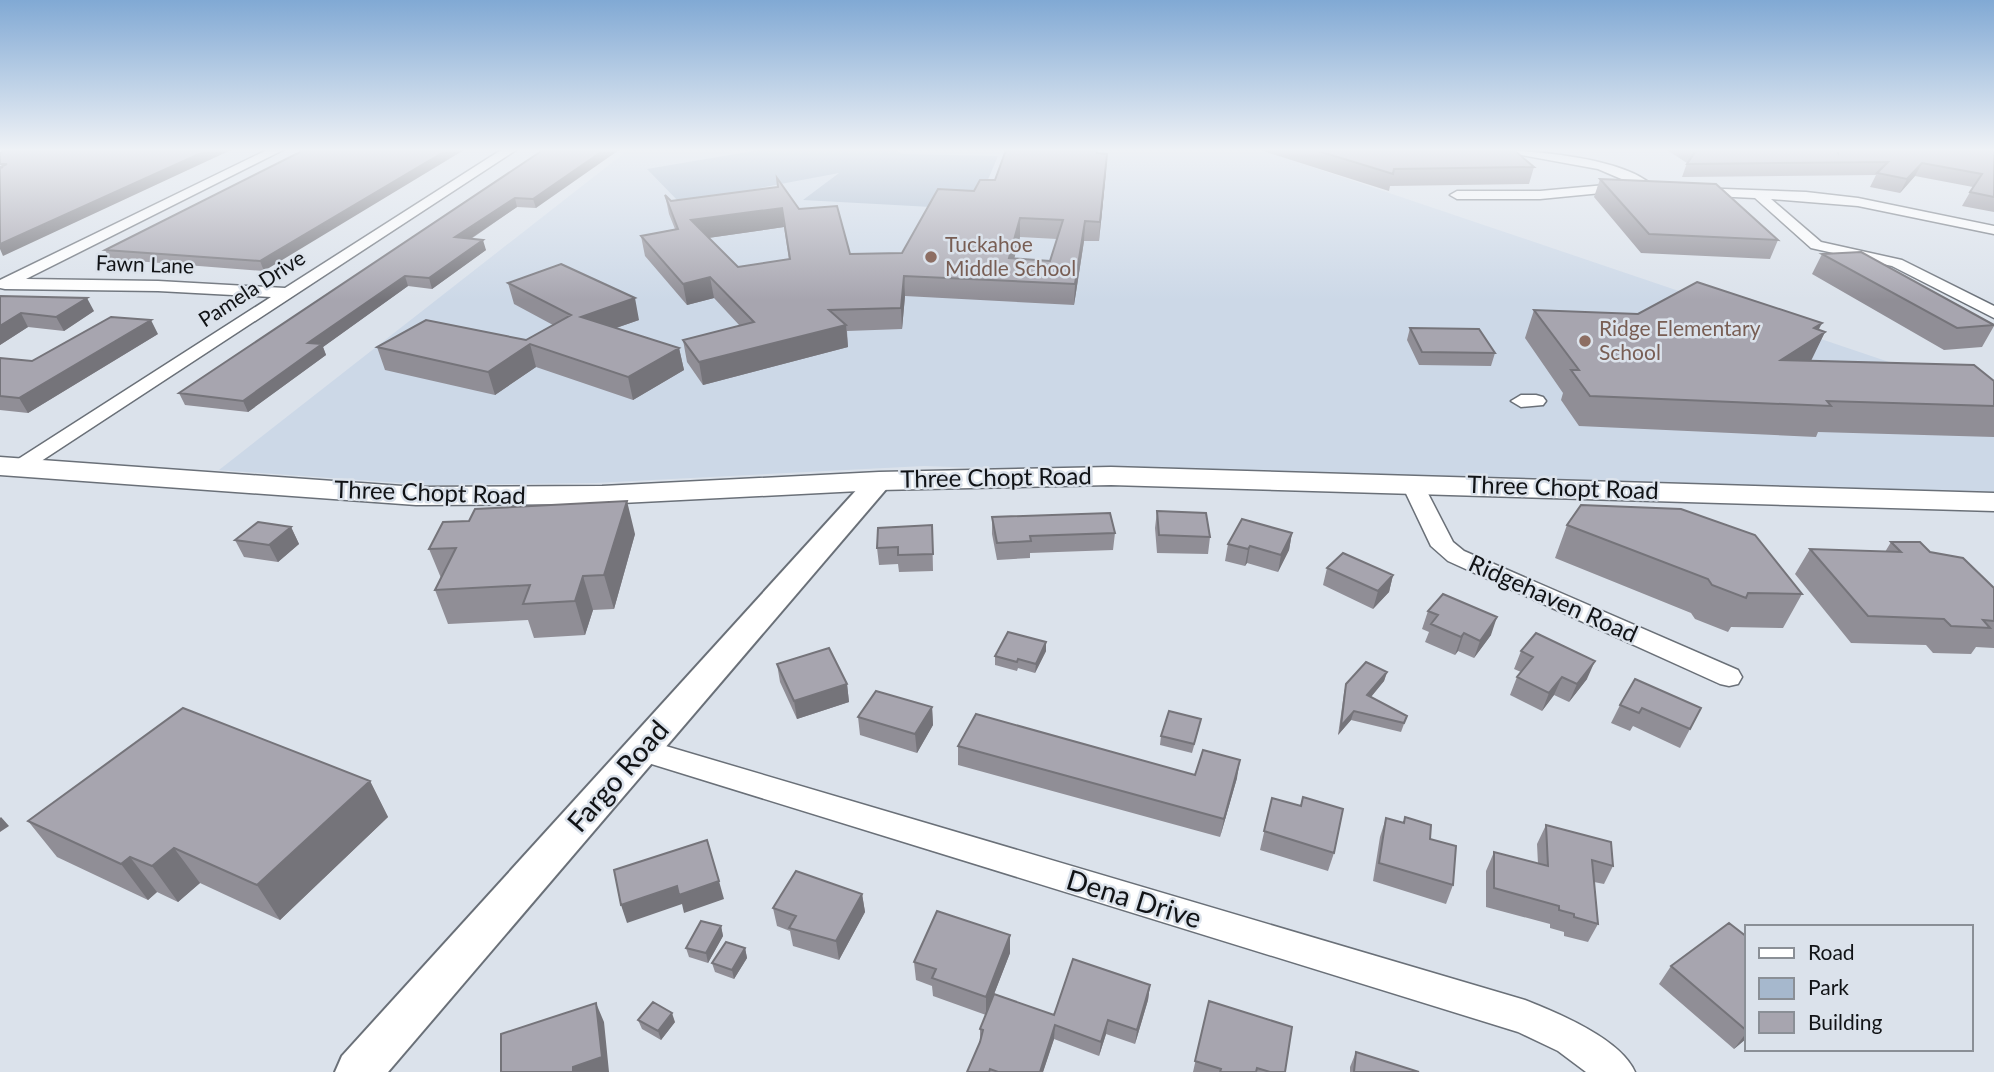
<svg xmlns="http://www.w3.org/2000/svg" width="1994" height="1072" viewBox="0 0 1994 1072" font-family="Lato,sans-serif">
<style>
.built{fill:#ccd8e7}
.green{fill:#a6b8cd}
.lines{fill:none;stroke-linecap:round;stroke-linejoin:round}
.minor-casing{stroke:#6a7078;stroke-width:3}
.tertiary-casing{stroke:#6a7078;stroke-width:4}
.secondary-casing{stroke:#6a7078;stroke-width:3}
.minor{fill:#fff;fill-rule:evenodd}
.tertiary{fill:#fff;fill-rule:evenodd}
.secondary{fill:#fff;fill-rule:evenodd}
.wall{fill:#908e96;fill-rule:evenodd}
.shaded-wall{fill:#75747a}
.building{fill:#a7a5af;stroke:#75747a;stroke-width:2;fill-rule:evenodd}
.education-dot{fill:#8d6e63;stroke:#dbe2eb;stroke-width:2.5}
.labels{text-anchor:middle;stroke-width:5;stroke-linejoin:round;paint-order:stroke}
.far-education-label{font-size:21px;fill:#785e54;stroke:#dbe2eb;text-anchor:start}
.far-street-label{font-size:21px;fill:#111316;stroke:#dbe2eb}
.street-label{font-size:24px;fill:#111316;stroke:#dbe2eb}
.near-street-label{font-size:28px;fill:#111316;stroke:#dbe2eb}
</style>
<rect width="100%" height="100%" fill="#dbe2eb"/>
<path class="built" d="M628,150H1262L1963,387L1994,409V502L924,466L595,483L430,485L219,470Z"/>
<path class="green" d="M759,150H896L902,154L998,156L978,203L968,209L803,200L839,173L680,203L647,169Z"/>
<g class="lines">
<defs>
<path id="minor" d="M267,150H283L26,279L158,281L285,288L501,150H516L26,471H12L9,467L12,463L271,297L158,291L5,289L0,288V280Z
M1494,150C1533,150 1623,158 1652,185L1645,189L1598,169Z
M1627,183L1632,184V190L1540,199H1457L1450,195L1457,191H1540Z
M1696,188L1806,192L1858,198L1994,226V234L1858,206L1771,199L1821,242L1902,260L1994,306V318L1892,266L1811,248L1755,198L1691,195L1689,192Z
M1536,395L1543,397L1546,401L1543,405L1521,407L1511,401L1521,395Z
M1412,477L1420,478L1453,542L1464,551L1738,670L1742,677L1738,684L1729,686L1720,684L1448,561L1431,546L1401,483Z
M642,739L1525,1000C1558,1013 1621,1039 1635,1072H1586L1558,1051L1518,1032L632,758L628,750L632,742Z"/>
<path id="tertiary" d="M879,473L888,475L892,481L888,487L388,1072H335L342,1056L870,475Z"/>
<path id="secondary" d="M0,457L416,487L602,486L879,472L1111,467L1994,493V511L1111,485L879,490L602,504L416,505L0,475Z"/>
</defs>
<use href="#minor" class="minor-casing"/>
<use href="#tertiary" class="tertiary-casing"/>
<use href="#secondary" class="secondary-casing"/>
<use href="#minor" class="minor"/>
<use href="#tertiary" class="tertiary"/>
<use href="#secondary" class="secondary"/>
</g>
<path class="wall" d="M304,150L264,271L110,259L105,250Z
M543,150L536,208L517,207L471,239L486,250L432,289L408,286L323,347L326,355L248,412L185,405L179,393Z
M1098,150V153L1106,171L1099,241H1084L1074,305L905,296L902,329L847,331L848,347L703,385L687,362L683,340L740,326L714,298L687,305L645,256L641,236L675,229L669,214L665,195L671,201L799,209L850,254L902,253L974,191L995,180L1031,151ZM784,227L789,259L738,267L708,238ZM1020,237L1057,239L1050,261L1014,258Z
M1260,150H1514L1534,167L1529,184L1390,186L1389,191Z
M1667,150H1994V212L1962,206L1973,187L1915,176L1900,193L1870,187L1876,175L1682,177L1687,163Z
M1600,179L1778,240L1770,259L1641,253L1594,197Z
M1822,254L1994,325V326L1982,347L1944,350L1812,274Z
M508,283L639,320L616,328L679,348L684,370L633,400L536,367L495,395L385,370L377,347L526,340L553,325L514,304Z
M0,296L94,311L64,331L28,327L0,345Z
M1534,310L1818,330L1825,332L1810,361L1994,381V437L1818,432L1816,437L1579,426L1561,400L1563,393L1525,338Z
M1410,328L1495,353L1491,366L1419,365L1407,340Z
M158,334L28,413L0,410V358L32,361Z
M1157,511L1210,537L1208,554L1157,553L1155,528Z
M992,517L1115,533L1113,550L1030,553V558L997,560L992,534Z
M932,525L933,571L899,572L898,564L879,565L877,548Z
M1567,525L1802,594L1783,628L1731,627L1728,632L1695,619L1691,613L1555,558Z
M291,527L299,544L278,562L244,557L235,540Z
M1292,533L1289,550L1278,572L1247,563L1245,566L1225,561L1228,544Z
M635,534L614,609L593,610L585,635L534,638L528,620L448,624L435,590L441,578L429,549Z
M1891,542L1930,552L1994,588V648L1976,647L1971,654L1933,653L1926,645L1851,643L1795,574L1810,549L1885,552Z
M1327,568L1393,575L1389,592L1373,609L1323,585Z
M1428,611L1491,635L1474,658L1458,651L1455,655L1425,642L1429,632L1422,629Z
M1046,642V651L1035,673L1018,668L1017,671L995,665V656Z
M1521,651L1587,679L1569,702L1554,695L1542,711L1510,695L1517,677L1521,672L1514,669Z
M777,664L847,684L849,702L797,719L780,682Z
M1387,672L1384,681L1371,697L1407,716L1401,732L1351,720L1338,735L1344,693L1346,684Z
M1635,679L1690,729L1680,748L1633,726L1630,731L1611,723L1620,705Z
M932,707L933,725L917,753L860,735L858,717Z
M1199,728L1192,753L1160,745L1161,736Z
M958,746L1195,775L1237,778L1220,837L958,765Z
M370,781L388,817L280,920L200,883L178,902L157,892L148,900L57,857L28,821Z
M1272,798L1334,853L1328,871L1260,850Z
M1405,817L1430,839L1453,885L1446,904L1373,881L1380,837L1386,818L1403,823Z
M1546,825L1613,866L1604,884L1594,882L1598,924L1588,942L1564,936V932L1550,928V924L1486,907V871L1494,852L1538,864L1537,844Z
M862,894L865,912L839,960L793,946L790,931L777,926L773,908Z
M721,926L723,936L708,963L689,957L686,948Z
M1010,935V953L994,994L1054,1015L1150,985L1148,1000L1135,1044L1106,1034L1099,1056L1054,1039L1043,1072H967L980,1042V1029L986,1015L933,996L932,986L916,980L914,962Z
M1747,937V1038L1734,1049L1659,984L1671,966Z
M745,948L747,958L734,979L715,972L712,963Z
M1209,1001L1285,1072H1193Z
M638,1020L675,1022L661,1040L642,1029Z
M1356,1052L1419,1072H1350V1067Z"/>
<path class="shaded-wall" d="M208,150H231L3,256L0,249V244Z
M447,150H464L264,271L260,261Z
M604,150H619L536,208L533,199Z
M1107,154L1106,171L1099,241L1100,222Z
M1922,163L1915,176L1900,193L1907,179Z
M515,198L517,207L458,247L455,237Z
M782,208L784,227L694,240L691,220Z
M1020,218V237L1009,278V258Z
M1085,221L1084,241L1074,305L1075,284Z
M483,240L486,250L432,289L429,278Z
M405,276L408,286L323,347L326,355L248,412L243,401L308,343Z
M904,276L905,296L902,329L901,308Z
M710,277L714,298L687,305L683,284Z
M87,298L94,311L64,331L56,317Z
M635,298L639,320L587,338L581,317Z
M21,313L28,327L0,345V326Z
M151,320L158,334L28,413L19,398Z
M1822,323L1814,339L1825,332L1811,361L1767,390L1781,360L1814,328Z
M846,325L848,347L703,385L699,362Z
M530,344L536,367L495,395L488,372Z
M679,348L684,370L633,400L628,377Z
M627,501L635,534L614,609L604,575Z
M291,527L299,544L278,562L269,545Z
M1292,533L1289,550L1278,572L1281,555Z
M1250,546L1247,563L1245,566L1248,549Z
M1393,575L1389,592L1373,609L1378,591Z
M583,576L593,610L585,635L575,601Z
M1497,617L1491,635L1474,658L1480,641Z
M1464,633L1458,651L1455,655L1461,637Z
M1046,642V651L1035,673L1036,664Z
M1595,661L1587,679L1569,702L1577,684Z
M1387,672L1384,681L1365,704L1367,695Z
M1562,677L1554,695L1542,711L1549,693Z
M847,684L849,702L797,719L794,701Z
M932,707L933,725L917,753L915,734Z
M1354,711L1351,720L1338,735L1341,726Z
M1240,760L1237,778L1220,837L1224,819Z
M370,781L388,817L280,920L257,885Z
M1,817L9,826L0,832V818Z
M174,848L200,883L178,902L152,866Z
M130,857L157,892L148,900L121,864Z
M719,881L724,899L684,913L682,904L627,923L621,905L677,886Z
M862,894L865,912L839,960L836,941Z
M721,926L723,936L708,963L706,953Z
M1010,935V953L986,1015V997Z
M745,948L747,958L734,979L732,970Z
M1150,985L1148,1000L1135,1044L1137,1030Z
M596,1003L604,1022L609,1072H573V1067Z
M672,1013L675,1022L661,1040L658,1031Z
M1108,1020L1106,1034L1099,1056L1101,1042Z
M1055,1025L1054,1039L1043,1072H1040Z
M1747,1032V1038L1734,1049Z"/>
<path class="building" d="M6,150H208L0,244V168L3,167H0L7,164H0V153Z
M304,150H447L260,261L105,250Z
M543,150H604L533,199L515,198L455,237L483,240L429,278L405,276L308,343L322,344L243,401L179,393Z
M1006,150H1097V153L1107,154L1100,222L1085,221L1075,284L904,276L901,308L829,310L846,325L699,362L683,340L754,322L710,277L683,284L641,236L678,229L665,195L671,201L778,187L777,178L799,209L837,206L850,254L902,253L938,189L974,191L980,180H995ZM782,208L790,259L738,267L691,220ZM1020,218L1063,220L1050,261L1009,258Z
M1315,150H1514L1534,167L1394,169L1393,174Z
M1692,150H1836L1838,153V150H1994V197L1970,192L1982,174L1922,163L1907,179L1877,173L1888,162L1687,164L1695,152Z
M1600,179L1716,184L1778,240L1649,234Z
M1861,252L1994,325L1957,328L1822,254Z
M561,264L635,298L581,317L679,348L628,377L530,344L488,372L377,347L426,320L526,340L571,315L508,283Z
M1697,282L1822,323L1814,328L1825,332L1781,360L1974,365L1994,381V406L1827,401L1831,406L1590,396L1571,370H1579L1534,310L1638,314Z
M0,296L87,298L56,317L21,313L0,326Z
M111,317L151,320L19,398L0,396V358L32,361Z
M1410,328L1479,329L1495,353L1422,352Z
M627,501L604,575L583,576L575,601L523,604L530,585L435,590L456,548L429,549L443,522L469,521L475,509Z
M1581,505L1681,509L1755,535L1802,594L1748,593L1746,598L1712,585L1708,579L1567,525Z
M1157,511L1206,513L1210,537L1159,535Z
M1110,513L1115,533L1030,536L1031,541L997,543L992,517Z
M1242,519L1292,533L1281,555L1250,546L1248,549L1228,544Z
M258,522L291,527L269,545L235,540Z
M932,525L933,554L898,555V547L877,548L878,528Z
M1891,542H1920L1930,552L1963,558L1994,588V621L1983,620L1990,628L1951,626L1944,619L1868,616L1810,549L1901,552Z
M1343,553L1393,575L1378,591L1327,568Z
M1443,594L1497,617L1480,641L1464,633L1461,637L1431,624L1438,615L1428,611Z
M1008,632L1046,642L1036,664L1018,659L1017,662L995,656Z
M1536,633L1595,661L1577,684L1562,677L1549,693L1517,677L1533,657L1521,651Z
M829,648L847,684L794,701L777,664Z
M1366,662L1387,672L1367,695L1407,716L1404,723L1354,711L1341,726L1346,684Z
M1635,679L1701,708L1690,729L1642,708L1639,713L1620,705Z
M876,691L932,707L915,734L858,717Z
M183,708L370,781L257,885L174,848L152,866L130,857L121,864L28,821Z
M1169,711L1201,719L1194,744L1161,736Z
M976,714L1195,775L1203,750L1240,760L1224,819L958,746Z
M1303,797L1343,809L1334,853L1264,831L1272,798L1301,806Z
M1405,817L1431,825L1430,839L1456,846L1453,885L1379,863L1386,818L1404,823Z
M1546,825L1611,842L1613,866L1592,860L1598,924L1574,917V914L1559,910V906L1494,888V852L1548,866Z
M707,840L719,881L679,895L677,886L621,905L614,870Z
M796,871L862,894L836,941L789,928L796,916L773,908Z
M937,911L1010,935L986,997L932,978L936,969L914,962Z
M701,921L721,926L706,953L686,948Z
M1729,923L1747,937V1031L1671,966Z
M726,942L745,948L732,970L712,963Z
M1073,959L1150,985L1137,1030L1108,1020L1101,1042L1055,1025L1040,1072H998L990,1069L989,1072H967L980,1042L983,1030L980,1029L994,994L1054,1015Z
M1209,1001L1292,1027L1285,1072H1270L1257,1068L1256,1072H1220L1221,1069L1195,1061Z
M653,1002L672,1013L658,1031L638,1020Z
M596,1003L602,1057L573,1067V1072H501V1034Z
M1356,1052L1419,1072H1354Z"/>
<linearGradient id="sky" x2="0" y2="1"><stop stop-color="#81a9d4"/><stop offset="0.5" stop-color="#eff2f6"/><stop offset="1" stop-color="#eff2f6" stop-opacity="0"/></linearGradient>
<rect width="1994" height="300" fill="url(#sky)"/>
<g class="education-dot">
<circle cx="931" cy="257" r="7"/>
<circle cx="1585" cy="341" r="7"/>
</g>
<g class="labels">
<g class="far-education-label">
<text x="945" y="252">Tuckahoe<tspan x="945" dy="24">Middle School</tspan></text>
<text x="1599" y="336">Ridge Elementary<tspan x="1599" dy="24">School</tspan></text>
</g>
<g class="far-street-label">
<text transform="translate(145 265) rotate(2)" y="7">Fawn Lane</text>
<text transform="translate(252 289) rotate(-33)" y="7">Pamela Drive</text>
</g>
<g class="street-label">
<text transform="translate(996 478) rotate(-1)" y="8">Three Chopt Road</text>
<text transform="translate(1563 488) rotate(2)" y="8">Three Chopt Road</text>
<text transform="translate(430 493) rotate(2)" y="8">Three Chopt Road</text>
<text transform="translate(1553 599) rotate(24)" y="8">Ridgehaven Road</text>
</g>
<g class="near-street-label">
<text transform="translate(618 776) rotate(-49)" y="10">Fargo Road</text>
<text transform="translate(1134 899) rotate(17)" y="10">Dena Drive</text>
</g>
</g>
<rect x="1745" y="925" width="228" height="126" fill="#dbe2eb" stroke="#8a8f96" stroke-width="2"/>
<rect x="1759" y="948" width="35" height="10" fill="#ffffff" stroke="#8a8f96" stroke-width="2"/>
<text x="1808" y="960" font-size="21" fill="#111316">Road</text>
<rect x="1759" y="978" width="35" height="21" fill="#a6b8cd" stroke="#8a8f96" stroke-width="2"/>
<text x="1808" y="995" font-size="21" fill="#111316">Park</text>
<rect x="1759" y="1012" width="35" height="21" fill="#a7a5af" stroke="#8a8f96" stroke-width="2"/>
<text x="1808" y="1030" font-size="21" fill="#111316">Building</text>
</svg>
